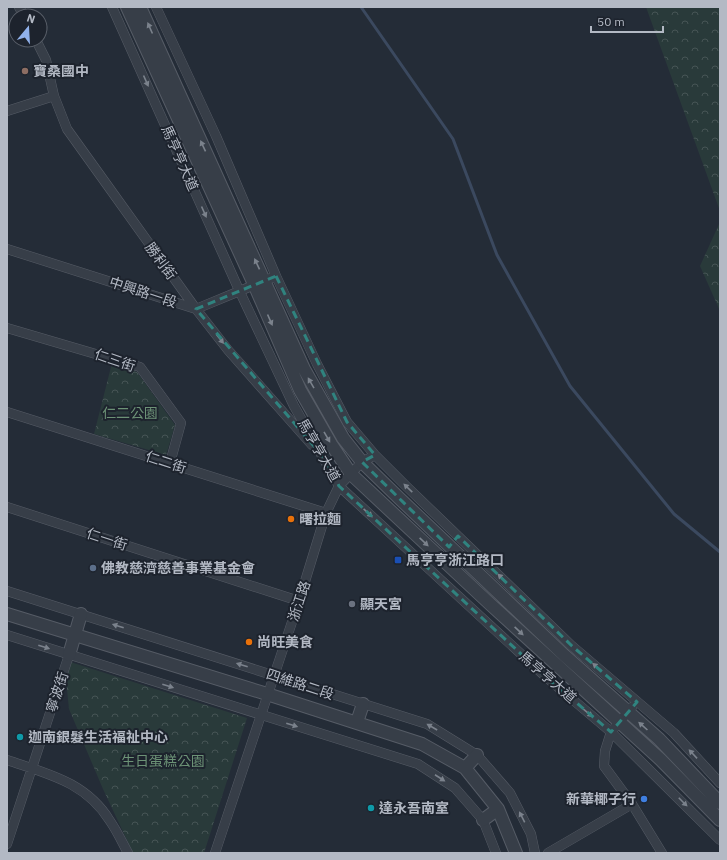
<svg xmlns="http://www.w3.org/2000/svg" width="727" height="860" viewBox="0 0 727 860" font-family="'IBM Plex Sans','Noto Sans TC',sans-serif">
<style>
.forest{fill:url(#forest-crowns)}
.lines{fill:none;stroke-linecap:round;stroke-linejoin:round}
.stream{stroke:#3b495f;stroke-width:3}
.minor-casing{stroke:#565c66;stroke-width:10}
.tertiary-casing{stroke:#565c66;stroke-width:14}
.minor{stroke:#373e48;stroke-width:9}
.tertiary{stroke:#373e48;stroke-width:12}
.oneway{fill:#7b828c}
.marked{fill:none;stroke:#30837f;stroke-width:3;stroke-dasharray:8 5;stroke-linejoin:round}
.education-dot{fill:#8d6e63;stroke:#1d232d;stroke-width:1.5}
.food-dot{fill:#e8710a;stroke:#1d232d;stroke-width:1.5}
.transit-dot{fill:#1a4fb4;stroke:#1d232d;stroke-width:1.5}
.service-dot{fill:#5c6f8a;stroke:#1d232d;stroke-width:1.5}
.worship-dot{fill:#6b7280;stroke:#1d232d;stroke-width:1.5}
.culture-dot{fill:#0f9aa8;stroke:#1d232d;stroke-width:1.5}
.shop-dot{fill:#3f7fe0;stroke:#1d232d;stroke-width:1.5}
.labels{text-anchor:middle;stroke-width:4;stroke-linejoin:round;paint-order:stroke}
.poi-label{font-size:14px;font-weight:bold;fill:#b3b9c4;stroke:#1d232d;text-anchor:start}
.street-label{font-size:14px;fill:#b3b9c4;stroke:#1d232d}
.park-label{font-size:14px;fill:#6c9276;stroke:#1d232d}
</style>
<defs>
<pattern id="forest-crowns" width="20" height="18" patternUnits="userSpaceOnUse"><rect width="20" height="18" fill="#293a3a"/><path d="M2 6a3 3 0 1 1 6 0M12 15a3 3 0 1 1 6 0" fill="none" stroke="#465455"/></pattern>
</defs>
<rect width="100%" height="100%" fill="#242c37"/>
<path class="forest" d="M646,7H720V211Z
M720,222V311L700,266Z
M112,363L137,372L175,425L166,455L94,434Z
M64,660L247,718L204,853H133L103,789L69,709Z"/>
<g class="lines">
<path class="stream" d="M361,7L453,139L497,255L570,386L674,514L720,552"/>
<defs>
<path id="minor" d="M19,7L24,16
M112,7L239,290L294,406L339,486L546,677L611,732L720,840
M156,7L216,136L276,276L317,364L347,422L375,455L406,486L572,646L674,733L720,783
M36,40L46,60L54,96L67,129L196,309L228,350L312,445
M7,111L54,96
M7,249L196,309L276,276
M7,328L140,367L181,423L170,463
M7,412L326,513
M7,507L299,601
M7,591L427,724L477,755L510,793L531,834L535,853
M7,635L418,764L455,788L483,820L496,853
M632,707L611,732L605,751L604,766L632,804L662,853
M7,760C48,774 86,782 110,821C117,831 122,842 128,853
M7,844L69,655
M215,853L299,601L326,513L339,486L362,462L375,455
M548,853L632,804"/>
<path id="tertiary" d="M127,7L254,284L300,390L331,444L351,474L490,604L661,760L720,820
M140,7L304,369L343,438L362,462L399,498L564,655L659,739L720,803
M7,614L267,694L422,744L465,768L498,809L516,853
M69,655L81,614
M357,722L363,704
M465,768L477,755
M483,820L498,809"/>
</defs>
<use href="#minor" class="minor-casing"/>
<use href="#tertiary" class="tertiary-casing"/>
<use href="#minor" class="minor"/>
<use href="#tertiary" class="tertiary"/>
</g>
<defs><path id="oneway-solid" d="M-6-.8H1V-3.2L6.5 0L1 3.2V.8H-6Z"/></defs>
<g class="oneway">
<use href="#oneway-solid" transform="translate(150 28) rotate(-114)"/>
<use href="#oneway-solid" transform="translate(146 81) rotate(66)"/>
<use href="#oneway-solid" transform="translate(203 146) rotate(-115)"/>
<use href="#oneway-solid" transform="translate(204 212) rotate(66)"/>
<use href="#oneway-solid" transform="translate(257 264) rotate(-115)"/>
<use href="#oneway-solid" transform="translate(270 320) rotate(66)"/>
<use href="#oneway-solid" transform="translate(220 339) rotate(51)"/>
<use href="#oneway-solid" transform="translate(311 383) rotate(-120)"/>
<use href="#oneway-solid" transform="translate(327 437) rotate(60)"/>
<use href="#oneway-solid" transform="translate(408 488) rotate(-136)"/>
<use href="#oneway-solid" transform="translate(368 513) rotate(43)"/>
<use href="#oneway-solid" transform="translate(424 542) rotate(43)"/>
<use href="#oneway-solid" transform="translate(502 578) rotate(-136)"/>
<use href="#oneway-solid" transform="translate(118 626) rotate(-162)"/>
<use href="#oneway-solid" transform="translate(519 631) rotate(43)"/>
<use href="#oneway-solid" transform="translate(44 647) rotate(18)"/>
<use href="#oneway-solid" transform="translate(242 665) rotate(-162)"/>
<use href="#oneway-solid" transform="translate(597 667) rotate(-139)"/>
<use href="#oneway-solid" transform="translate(168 686) rotate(18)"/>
<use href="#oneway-solid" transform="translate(588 713) rotate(40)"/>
<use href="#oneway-solid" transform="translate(292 725) rotate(17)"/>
<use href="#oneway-solid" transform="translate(643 726) rotate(-138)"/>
<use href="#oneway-solid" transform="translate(432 727) rotate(-150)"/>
<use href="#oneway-solid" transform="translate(693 754) rotate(-133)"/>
<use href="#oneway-solid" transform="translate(440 778) rotate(33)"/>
<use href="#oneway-solid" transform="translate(683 802) rotate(45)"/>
<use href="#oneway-solid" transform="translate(522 817) rotate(-117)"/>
</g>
<path class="marked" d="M276,276L347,422L375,455L362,462L449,547L458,536L572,646L637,702L611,732L546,677L339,486L325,459L196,309Z"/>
<circle class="education-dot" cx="25" cy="71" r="4"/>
<g class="food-dot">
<circle cx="291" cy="519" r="4"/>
<circle cx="249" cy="642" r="4"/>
</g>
<rect class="transit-dot" x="394" y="556" width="8" height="8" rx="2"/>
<circle class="service-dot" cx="93" cy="568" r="4"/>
<circle class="worship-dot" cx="352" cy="604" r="4"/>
<g class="culture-dot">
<circle cx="20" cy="737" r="4"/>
<circle cx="371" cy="808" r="4"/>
</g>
<circle class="shop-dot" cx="644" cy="799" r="4"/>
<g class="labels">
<g class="poi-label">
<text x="33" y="76">寶桑國中</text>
<text x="299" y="524">曙拉麵</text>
<text x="406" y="565">馬亨亨浙江路口</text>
<text x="101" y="573">佛教慈濟慈善事業基金會</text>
<text x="360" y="609">顯天宮</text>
<text x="257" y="647">尚旺美食</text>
<text x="28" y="742">迦南銀髮生活福祉中心</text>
<text x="636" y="804" text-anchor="end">新華椰子行</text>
<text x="379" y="813">達永吾南室</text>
</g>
<g class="street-label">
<text transform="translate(180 158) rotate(66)" y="5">馬亨亨大道</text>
<text transform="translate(161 261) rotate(54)" y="5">勝利街</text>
<text transform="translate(143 292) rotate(18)" y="5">中興路一段</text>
<text transform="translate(115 360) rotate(19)" y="5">仁三街</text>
<text transform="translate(319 450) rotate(60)" y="5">馬亨亨大道</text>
<text transform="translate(166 462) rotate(18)" y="5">仁二街</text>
<text transform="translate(107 539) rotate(18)" y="5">仁一街</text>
<text transform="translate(299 601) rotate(-72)" y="5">浙江路</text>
<text transform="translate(548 677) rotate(41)" y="5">馬亨亨大道</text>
<text transform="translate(300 684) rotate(18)" y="5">四維路二段</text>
<text transform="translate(57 692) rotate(-72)" y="5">寧波街</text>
</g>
<g class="park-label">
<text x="130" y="418">仁二公園</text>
<text x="163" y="766">生日蛋糕公園</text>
</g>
</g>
<rect width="727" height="860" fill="none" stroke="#b3b9c4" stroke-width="16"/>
<g transform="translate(28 28) rotate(18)"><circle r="19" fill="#1d232d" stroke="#595f69"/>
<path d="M0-3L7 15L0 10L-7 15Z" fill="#90b1eb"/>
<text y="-6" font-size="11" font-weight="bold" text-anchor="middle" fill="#b3b9c4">N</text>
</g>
<path d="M591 26v6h72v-6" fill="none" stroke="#b3b9c4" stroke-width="2"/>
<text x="597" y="26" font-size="12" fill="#b3b9c4" stroke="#1d232d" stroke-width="3" paint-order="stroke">50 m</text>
</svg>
